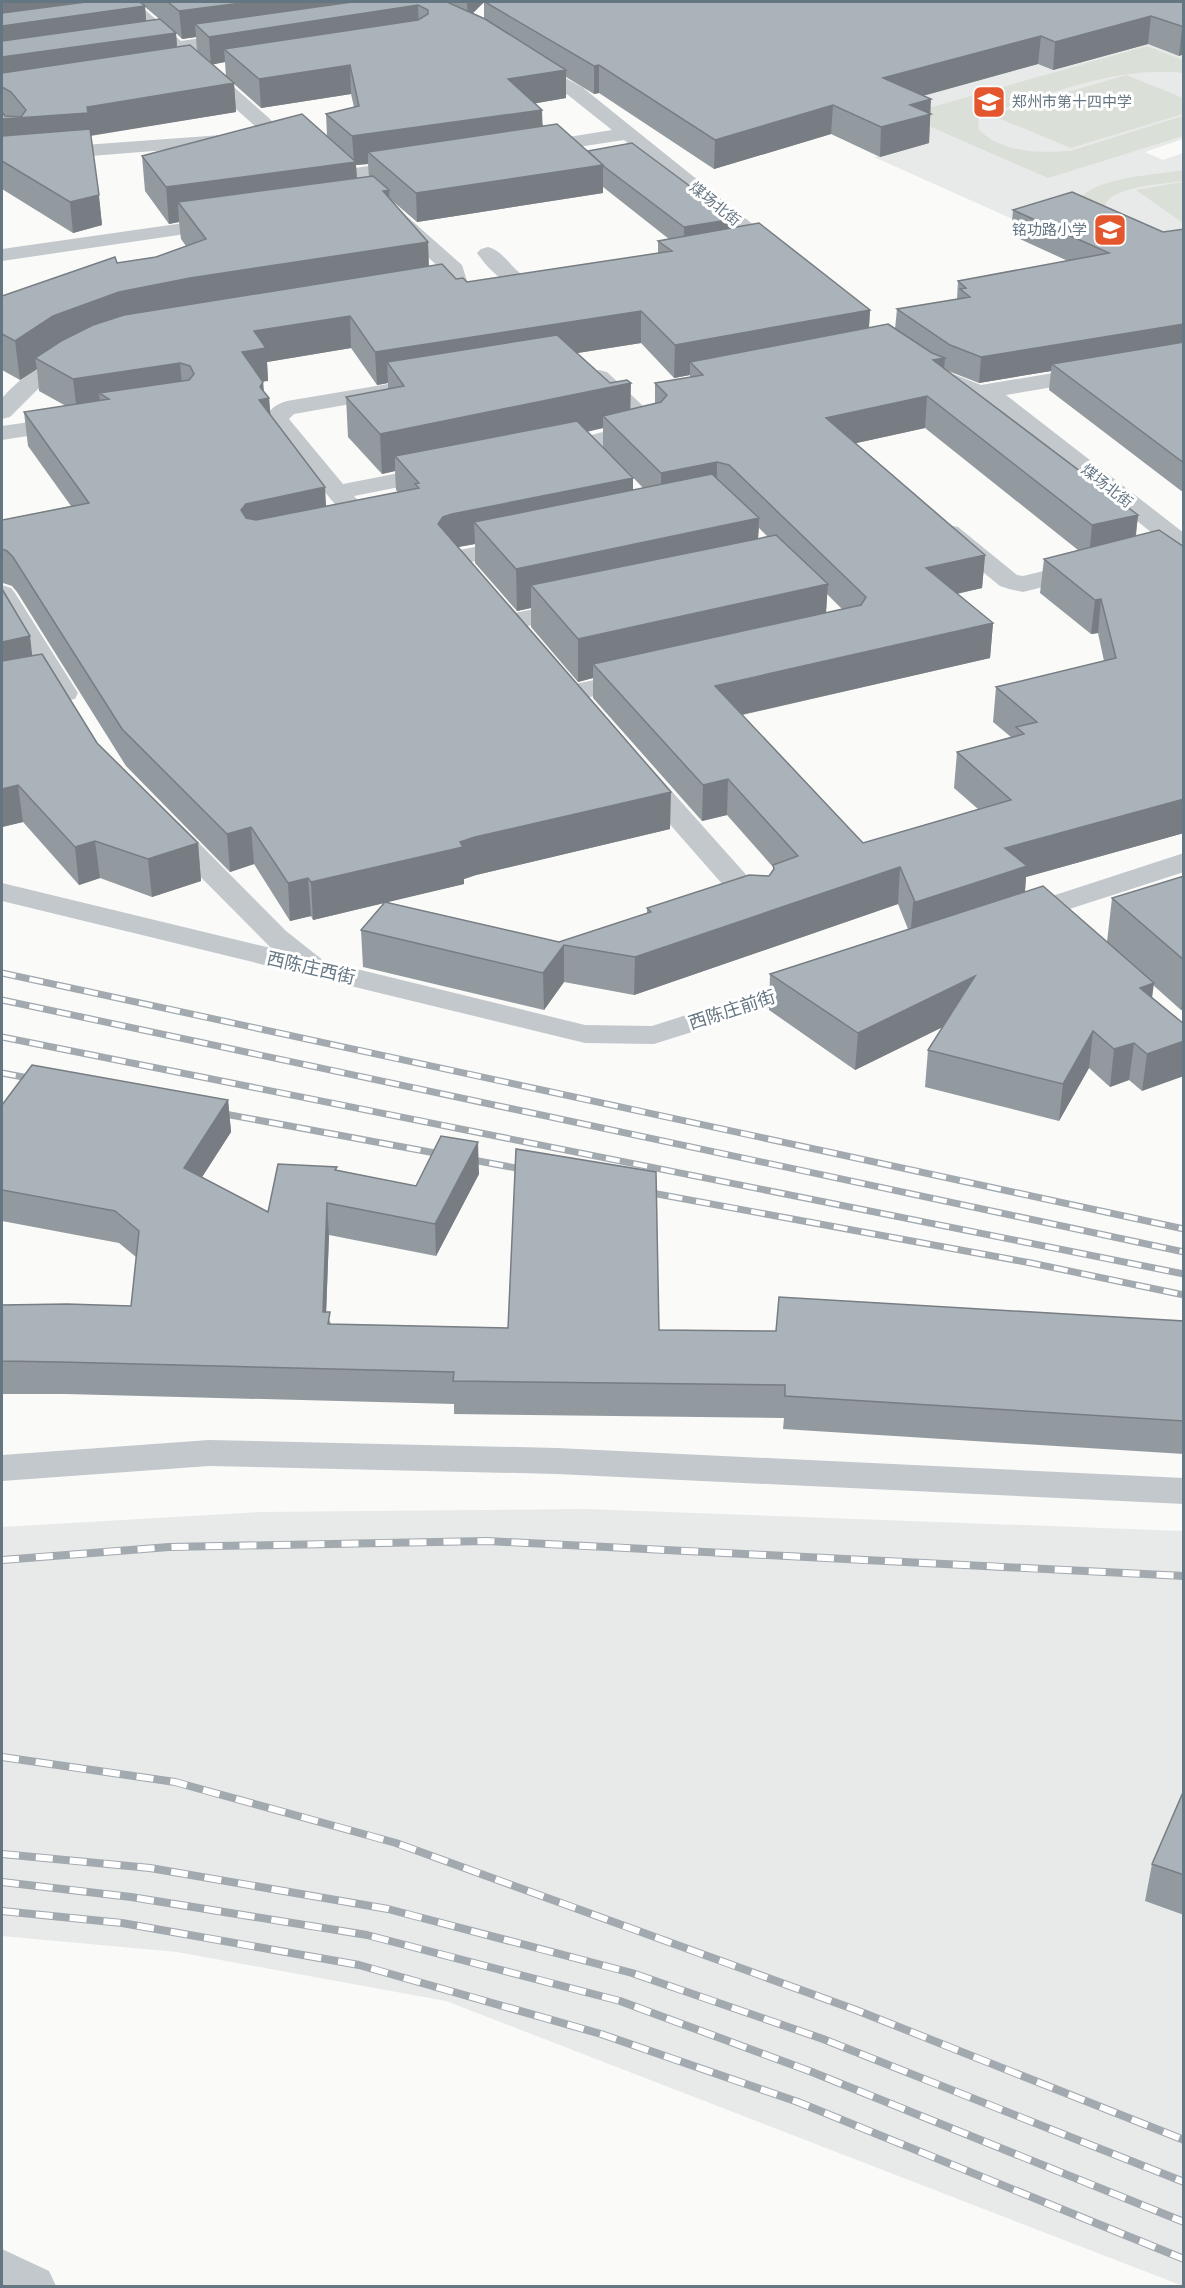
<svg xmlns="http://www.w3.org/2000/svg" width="1185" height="2288" viewBox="0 0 1185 2288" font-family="'Public Sans','Noto Sans SC',sans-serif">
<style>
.built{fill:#e8e9e9}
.green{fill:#dadfd7}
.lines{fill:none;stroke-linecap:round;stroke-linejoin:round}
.minor{fill:#c3c8cc;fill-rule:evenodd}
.rail-far1-casing{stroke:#a2aab0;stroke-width:7}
.rail-casing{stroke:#a2aab0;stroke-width:8}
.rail-far1{stroke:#fff;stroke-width:4.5;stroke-dasharray:14;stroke-linecap:butt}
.rail{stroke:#fff;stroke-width:6;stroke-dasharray:17;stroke-linecap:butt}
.wall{fill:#929a9f;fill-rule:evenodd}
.shaded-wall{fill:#777d82}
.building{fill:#aab3b9;stroke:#777d82;stroke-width:1.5}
.labels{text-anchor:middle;stroke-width:6;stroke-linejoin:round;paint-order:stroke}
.far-poi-label{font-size:15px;fill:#657683;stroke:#fff;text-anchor:start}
.far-street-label{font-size:15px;fill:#657683;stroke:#fff}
.street-label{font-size:18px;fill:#657683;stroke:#fff}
</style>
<rect width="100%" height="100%" fill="#fafaf8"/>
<path class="built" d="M963,2L1183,28V139L1145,152L1163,160L1183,153V284L1099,298L1053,263L1093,255L874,157L897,150Z
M585,1509L1183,1531V2286L446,2001L177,1952L2,1936V1527L260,1512Z"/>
<path class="green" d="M1147,46L1183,60V73C1117,65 1047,96 984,114L978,119L979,130C1002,153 1040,153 1070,151L1183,116V136L1048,178L904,115Z
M1126,75L1183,98V114L1071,148L991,115Z
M1183,170V181C1165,184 1109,186 1105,207L1155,231L1167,232L1183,243L1079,200C1095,177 1156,175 1183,170Z
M1183,182V223L1136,190Z"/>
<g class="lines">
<path class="minor" d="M117,2H136L181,41L241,32L247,33L250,37L247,41L192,50L270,119L273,123L270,127H256Z
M528,58L582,87L785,250L789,254L785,258H771L624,140L532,154L525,152L522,148L525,144L612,130L568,95L521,68L519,64Z
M235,134L242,136L245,140L242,144L2,163V151Z
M412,159L419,161L422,165L419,169L349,181L342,179L339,175L342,171L349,169Z
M395,210L402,212L462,265L468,284L465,289L417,297L409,296L406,291L409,286L445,280L444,272L388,220L385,216L388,212Z
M226,217L233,219L236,223L233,227L2,261V249Z
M488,247C504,251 511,269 525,276C535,281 548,277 559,279L562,284L559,289C523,297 497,282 477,253L481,249Z
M78,348L86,350L89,355L86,360L44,383L10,417L2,419V398C22,376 49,356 78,348Z
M1184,351V365L1006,395L1184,533V553L1175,551L990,405L927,380L924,375L927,370H943L981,385Z
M599,370L607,372L660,422L664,427L660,432L583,451L575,449L571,444L575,439L635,424L588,377L591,372Z
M388,384L396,386L399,391L396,396L294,414L289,419L343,484L440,465L448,467L452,472L448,477L440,479L354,496C358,501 367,508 368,515C373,533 339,538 327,535L324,530L327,525L344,519V515L269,425L265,420C269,409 276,404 287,401Z
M71,416L79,418L83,423L79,428L2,440V426Z
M949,525L958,527L1017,575L1023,576L1085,561L1094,564L1098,569L1094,574L1023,592L1009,589L1000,586L940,537L937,532L940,527Z
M518,538L527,540L530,545L527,550L471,562L489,583L485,588C465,593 452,574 441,558L445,553Z
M2,585L11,588L15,593L78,693L75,699L65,701L55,699L52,693L2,613Z
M576,600L585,603L589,608L585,613L510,630L501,628L497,622L501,616Z
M637,671L646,673L650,679L646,685L571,701L561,699L558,693L561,687Z
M641,766L651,768L767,898L771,904L767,910L756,913L745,910L631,780L627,774L631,768Z
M168,819L178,822L286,931L324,961L585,1025L652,1026L811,975L822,977L826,984L822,991L654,1044L585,1043L2,901V883L271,948L158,834L154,828L158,822Z
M1184,853V872L1020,925L1009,922L1005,916L1009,910Z
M209,1440L557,1448L1184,1478V1504L557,1474L209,1466L2,1481V1455Z
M2,2249L49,2271L56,2286H2Z"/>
<defs>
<path id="rail-far1" d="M2,973L1184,1229
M2,1000L1184,1252
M2,1037L1184,1274
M2,1073L39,1080
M214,1112L532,1171
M641,1191L1031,1263L1184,1295"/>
<path id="rail" d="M2,1560L169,1547L487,1541L1184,1576
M2,1757L175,1782L396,1843L856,2010L1184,2140
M2,1854L150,1868L388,1909L632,1973L823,2039L1184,2182
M2,1882L131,1897L367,1935L620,2001L812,2072L1184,2222
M2,1911L122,1923L359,1965L601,2034L798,2102L1184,2259"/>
</defs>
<use href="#rail-far1" class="rail-far1-casing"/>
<use href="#rail" class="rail-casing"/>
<use href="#rail-far1" class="rail-far1"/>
<use href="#rail" class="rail"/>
</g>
<path class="wall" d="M2,2H1184V54L1179,56L1148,44L1053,70L1038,64L923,96L930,114L929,143L880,157L831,134L714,169L599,93L594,94L566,77V98L536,103L543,126L588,151L734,219V227L870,310L869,328L895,329L897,309L957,299L958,281L1068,261L1011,235L1013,210L1163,232L1184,229V493L1049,390L1051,371L979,383L948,371L1138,515L1136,536L1184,547V833L1026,877L1025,892L1107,942L1112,898L1184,876V1009L1181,1010L1153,985L1152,997L1184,1024L1142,1091L1129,1080L1110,1087L1089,1068L1059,1121L925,1087L928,1050L943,1027L855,1070L769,1010L770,974L908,929L898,904L634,995L564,982L544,1010L363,967L361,930L384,903L313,920L311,916L290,921L254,864L230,872L126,766L17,592L12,586L3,583L2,584V520L71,506L28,446L24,412L66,406L39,391L37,369L20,380L2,370V296L117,263L156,257L186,246L181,239L179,222L169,224L145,191L142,156L327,136L326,114L354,107L351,94L261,108L234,84L236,112L91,135L102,225L73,233L2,189ZM484,2V19L473,13ZM145,7L157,17L159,19L146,21ZM176,33L182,39L196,37L197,51L177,47ZM225,62L226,77L212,64ZM368,164L369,177L357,178L356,165ZM603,187L669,239L658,241V253L467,282L456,279L429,266L428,242L389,198L417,222L603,193ZM641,343L674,378L690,375V377L655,383V404L631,410L610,383L577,353ZM351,348L377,385L388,383V389L346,397L348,437L382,474L395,471L396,490L398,492L326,506L270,415L269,398L264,392L263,381H268L267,362ZM603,428V448L587,432ZM925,428L1078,550L1044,559L1040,593L1091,634L1098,633L1104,661L996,687L993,722L1011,737L957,752L954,788L978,809L863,843L742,715L990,658L993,623L957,594L982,588L985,555L856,443ZM626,470L643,488L633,490ZM759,528L768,537L758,539ZM475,544V563L517,611L531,608V627L578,682L593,678V698L702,821L727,815L773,867V870L769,876L647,908V913L559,942L386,902L464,884V879L476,875L670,829L458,547ZM827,594L842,609L826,613Z
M32,655L97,743L198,843L201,881L152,897L100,878L79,885L23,822L2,827Z
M228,1100L231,1132L202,1177L268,1212L337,1170L416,1186L479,1174L436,1256L329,1235L326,1312L331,1324L508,1328L776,1331L1184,1321V1454L783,1429L784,1418L454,1414V1404L66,1394H2V1305L131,1306L136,1257L119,1243L2,1221V1105Z
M1184,1790V1915L1145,1901L1152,1864Z"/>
<path class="shaded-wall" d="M2,2H120L145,6L147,33L2,55Z
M249,2H393L418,5L419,33L224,49L225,62L211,65L209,37L195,24L196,37L182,39L179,11Z
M467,2H484L468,18Z
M1151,16L1148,44L1053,70L1055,42Z
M1184,27V54L1179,56L1182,28Z
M176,33L178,60L2,87V57Z
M1041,36L1038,64L882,107L883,78Z
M350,65L351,94L261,108L259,79Z
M599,65V93L594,94V66Z
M566,70V98L509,108L508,79Z
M234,83L236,112L90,136L2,151V119L87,113V107Z
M931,99L929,143L880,157L881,127L910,105Z
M833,105L831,134L714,169L715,140Z
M542,110L543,139L368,152V164L356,165L358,197L178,202L179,222L169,224L166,187L354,162L352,136Z
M603,165V193L417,222L416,193Z
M389,190L390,227L383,191Z
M99,195L102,225L73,233L70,202Z
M734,219L733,241L684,250V227Z
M428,242L429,279L35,358L37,369L20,380L15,341L53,316L119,292L190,278Z
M870,310L868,342L690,362V375L674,378L675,345Z
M641,311V343L401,381L387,362L388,383L377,385L375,352Z
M350,316L351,348L267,362L268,381L244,384L242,352L254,331Z
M1184,324V350L1052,364L1051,371L979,383L981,357Z
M945,358L942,390L933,360Z
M180,363L183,396L109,399L99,393L101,408L77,412L73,379Z
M263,382L264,399L269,398L272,431L259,400L260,387Z
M631,383L630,423L603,416V428L406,469L395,456V471L382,474L380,434Z
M927,396L925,428L825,450L826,418Z
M717,462V495L661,506V473Z
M633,478V512L474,522L475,544L453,548L438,524L443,517L452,514Z
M325,487L327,521L244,544L241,510L246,504Z
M1138,515L1134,548L1089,558L1092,525Z
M759,518L757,560L531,585V608L517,611L516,569Z
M985,555L982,588L923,601L926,568Z
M828,584L825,626L593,664V678L578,682V639Z
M1101,599L1098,633L1091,634L1095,600Z
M993,623L990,658L714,721L715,686Z
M30,636L34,671L2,678V642Z
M728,779L727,815L702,821L703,785Z
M18,785L23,822L2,827V789Z
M671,792L670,829L476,875L464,879V884L313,920L311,882L475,837Z
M1184,799V833L1026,877L1024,903L910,940L913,903L1005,848Z
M251,827L254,864L230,872L227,834Z
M95,841L100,878L79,885L75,847Z
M198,843L201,881L152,897L148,859Z
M900,867L898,904L634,995L635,957Z
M308,878L311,916L290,921L288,883Z
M564,945V982L544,1010L543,973Z
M975,976L971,1013L855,1070L858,1033Z
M1154,983L1149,1020L1140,988Z
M1184,994V1009L1181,1010Z
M1093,1031L1089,1068L1059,1121L1063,1084Z
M1184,1041V1076L1142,1091L1147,1054Z
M1134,1043L1129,1080L1110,1087L1114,1049Z
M228,1100L231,1132L188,1199L184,1168Z
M478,1142L479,1174L436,1256L435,1224Z
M327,1203L329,1235L325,1344L323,1312Z"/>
<path class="building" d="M86,2H140L145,6L2,26V13Z
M168,2H249L179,11Z
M352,2H447L485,19L566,70L508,79L542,110L352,136L326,114L359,106L350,65L259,79L224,49L418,20L428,14V10L418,5L209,37L195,24Z
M485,2H1184V27L1151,16L1055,42L1041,36L883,78L931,99L910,105L931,114L881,127L833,105L715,140L599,65L594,66Z
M160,19L176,33L2,57V41Z
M190,45L234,83L87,107L88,113L2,119V112L5,116L21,117L26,110L11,92L2,87V73Z
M302,114L356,162L166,187L142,156Z
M557,124L603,165L416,193L368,152Z
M90,129L99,195L70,202L2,161V136Z
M632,143L734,219L684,227L602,165H603L588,151Z
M373,176L389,190L383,191L428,242L190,278L119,292L53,316L15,341L2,334V296L115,257L117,263L156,257L206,239L178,202Z
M1072,192L1163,232L1184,229V324L981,357L950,345L897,309L970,297L960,289L966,288L958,281L1109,253L1013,210Z
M759,223L870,310L675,345L641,311L375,352L350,316L254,331L266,348L242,352L263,382L260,387L269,398L259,400L325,487L246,504L241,510L246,518L256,520L419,488L415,484L419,483L395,456L577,421L633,478L452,514L443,517L438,524L671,792L475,837L460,842L463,847L311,882L308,878L288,883L251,827L227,834L122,729L13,557L7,551L2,549V520L89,503L24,412L109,399L99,393L189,380L194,374L190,366L180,363L73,379L35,358L61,341L93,325L124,315L442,264L456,279L463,278L467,282L672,251L658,241Z
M888,324L932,353L945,358L933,360L1138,515L1092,525L927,396L826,418L985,555L926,568L993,623L715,686L863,843L1011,800L957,752L1024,734L1016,727L1037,722L996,687L1116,658L1101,599L1095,600L1044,559L1159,530L1184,547V799L1005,848L1027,866L913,903L915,902L900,867L635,957L564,945L543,973L361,930L385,902L559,942L651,912L647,908L749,875L769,876L774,869L773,865L798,856L728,779L703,785L593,664L861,605L866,597L729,465L717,462L661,473L603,416L661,402L667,395L655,383L703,375L690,362Z
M557,335L610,383L627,380L631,383L380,434L346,397L404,386L387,362Z
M1184,342V463L1052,364Z
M712,474L759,518L516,569L474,522Z
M776,535L828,584L578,639L531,585Z
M2,589L30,636L2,642Z
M42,654L97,743L198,843L148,859L95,841L75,847L18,785L2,789V661Z
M1184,876V960L1112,898Z
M1043,886L1154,983L1140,988L1184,1024V1041L1147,1054L1134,1043L1114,1049L1093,1031L1063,1084L928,1050L975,976L858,1033L770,974Z
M32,1065L228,1100L184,1168L268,1212L278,1164L337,1167L335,1170L416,1186L441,1136L478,1142L435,1224L327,1203L323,1312H330L328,1324L508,1328L516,1149L656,1172L659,1330L776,1331L779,1297L1184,1321V1421L785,1396V1385L453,1381L454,1372L61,1362L2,1361V1305L67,1304L131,1306L139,1231L115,1211L2,1190V1105Z
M1184,1790V1875L1152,1864Z"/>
<defs>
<symbol id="school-square" viewBox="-11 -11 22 22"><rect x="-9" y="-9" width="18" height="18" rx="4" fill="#e4572e" stroke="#fff"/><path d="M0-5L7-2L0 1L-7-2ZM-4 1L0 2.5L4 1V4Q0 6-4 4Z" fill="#fff"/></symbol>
</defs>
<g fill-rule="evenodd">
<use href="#school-square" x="970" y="83" width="38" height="38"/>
<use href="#school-square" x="1091" y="211" width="38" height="38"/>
</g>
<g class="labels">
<g class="far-poi-label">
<text x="1012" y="107">郑州市第十四中学</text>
<text x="1087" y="235" text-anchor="end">铭功路小学</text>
</g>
<g class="far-street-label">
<text transform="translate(715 204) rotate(39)" y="5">煤场北街</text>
<text transform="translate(1107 486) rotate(38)" y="5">煤场北街</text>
</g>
<g class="street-label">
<text transform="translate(311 968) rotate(13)" y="6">西陈庄西街</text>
<text transform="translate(732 1010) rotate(-18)" y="6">西陈庄前街</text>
</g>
</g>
<rect width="1185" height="2288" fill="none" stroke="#657683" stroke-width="6"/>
</svg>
